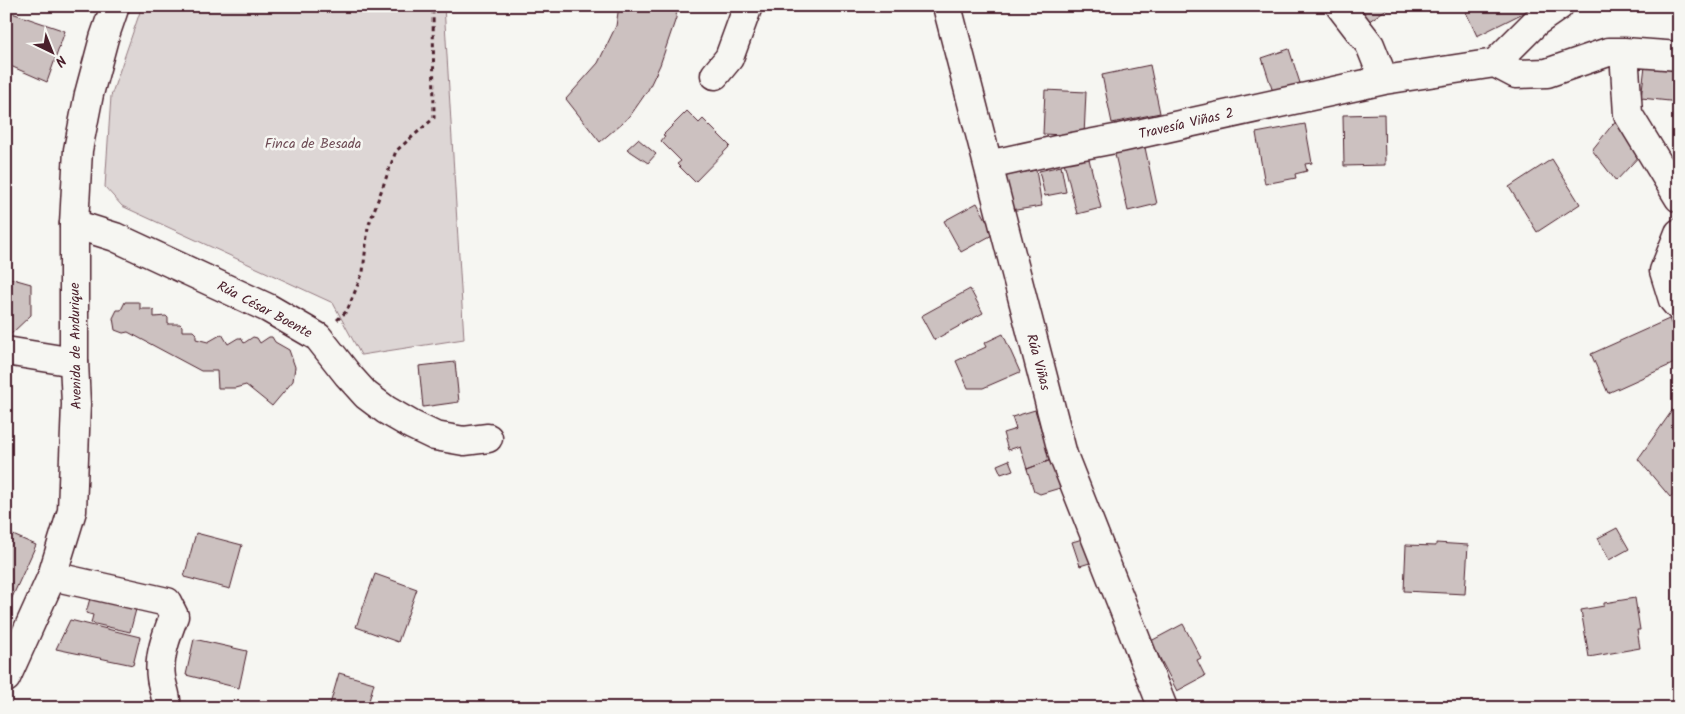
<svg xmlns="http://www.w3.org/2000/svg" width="1685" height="714" viewBox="0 0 1685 714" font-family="Kalam,sans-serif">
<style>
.green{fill:#ddd6d5;stroke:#947a80}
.building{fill:#ccc1c0;stroke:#4a1f2b}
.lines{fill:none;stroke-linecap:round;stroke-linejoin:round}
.minor-casing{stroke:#4a1f2b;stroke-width:31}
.secondary-casing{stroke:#4a1f2b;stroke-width:31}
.path{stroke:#4a1f2b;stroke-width:3;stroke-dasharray:4 4;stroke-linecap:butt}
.minor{stroke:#f6f6f2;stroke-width:28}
.secondary{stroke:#f6f6f2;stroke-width:28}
.labels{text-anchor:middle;stroke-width:5;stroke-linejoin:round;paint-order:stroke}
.street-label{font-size:14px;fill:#4a1f2b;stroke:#f6f6f2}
.park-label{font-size:14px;fill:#6f4d56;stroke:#f6f6f2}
</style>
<rect width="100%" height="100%" fill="#f6f6f2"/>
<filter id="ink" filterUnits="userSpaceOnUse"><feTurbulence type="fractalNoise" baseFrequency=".02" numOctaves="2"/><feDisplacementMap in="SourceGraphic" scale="10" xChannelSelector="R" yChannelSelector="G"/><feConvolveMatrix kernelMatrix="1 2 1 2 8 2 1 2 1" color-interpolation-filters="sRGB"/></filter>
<g filter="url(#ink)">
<path class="green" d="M142,6H444L464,339L361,355L333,303L122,206L105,187L111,96Z"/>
<path class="building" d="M619,6H677L676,18L660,65L648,90L630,116L600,142L566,99L598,63L616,26Z
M1353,6H1391L1365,24Z
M1463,6H1525L1527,11L1477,36Z
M6,11L65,31L47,82L6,64Z
M1289,49L1300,83L1273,92L1262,58Z
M1150,65L1160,113L1112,123L1102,75Z
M1645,66L1679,70V102L1641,98Z
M1045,90L1086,92L1084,136L1043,134Z
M687,111L699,123L703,119L730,146L695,182L677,164L681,161L661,141L665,136L663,135Z
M1384,114L1385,165L1344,166L1343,115Z
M1617,119L1644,151L1616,181L1592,150Z
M1305,124L1312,163L1305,164L1307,171L1295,174L1296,178L1265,184L1256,133Z
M638,139L656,154L648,163L627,149Z
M1144,143L1157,204L1128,211L1114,150Z
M1088,155L1101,208L1077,214L1064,162Z
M1552,159L1580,204L1537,232L1509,187Z
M1061,166L1066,192L1045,196L1039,171Z
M1036,170L1042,206L1010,211L1004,176Z
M977,203L994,234L961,252L944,221Z
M6,277L31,284V315L10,335L6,334Z
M970,289L983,313L934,340L921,316Z
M125,302H138L140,303V309H151L154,311V317L166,316L168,318V324H180L182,326V331H193L196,334V339L208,342L222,334L228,344L238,338H241L244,343L253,337L257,338L260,343L269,337H272L275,342L289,350L295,367L293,381L272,406L246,385L235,388H218L217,371H201L128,332L123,333L115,330L113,318L117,310H121Z
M1669,319L1679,341V361L1608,393L1591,354Z
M1003,334L1020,372L983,388H968L956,361L986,347L984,343Z
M455,362L459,402L423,407L419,366Z
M1674,408L1679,412V449L1675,455L1679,460V490L1670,497L1638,459Z
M1035,410L1051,460L1027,469L1020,446L1008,450L1003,433L1016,429L1012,417Z
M1009,460L1013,470L1001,474L997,465Z
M1051,460L1060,488L1040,494L1034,491L1027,469Z
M1617,528L1629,549L1609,560L1598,538Z
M6,532L36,545L10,602L6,600Z
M196,533L242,545L230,589L184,577Z
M1086,538L1093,562L1080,566L1072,542Z
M1436,543L1468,545L1465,594L1404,591L1406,545L1436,546Z
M375,574L417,589L398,642L356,627Z
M92,591L138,602L130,632L91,623L93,615L86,613Z
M1635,598L1640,630H1637L1640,648L1589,657L1581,610L1604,606V603Z
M70,620L140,637L133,665L56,649Z
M1183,624L1201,658L1197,660L1205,676L1177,691L1151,641Z
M194,639L247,651L239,688L186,675Z
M339,673L374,683L367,708H329Z"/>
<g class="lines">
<defs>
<path id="minor" d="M947,6L1063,455L1163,708
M1340,6L1370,45L1384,80L1495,63L1516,74L1547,73L1608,52H1624L1679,56
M1624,52L1628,114L1679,198
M1495,63L1536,22L1559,6
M715,75L729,58L748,6
M988,165L1057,150L1120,138L1384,80
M74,224L115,237L268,308L318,337L348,375L366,395L386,410L412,425L435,436L464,441L488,438
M1679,233L1664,271L1673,300L1679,307
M6,351L74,362
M52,576L167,602L174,616C167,634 158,657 161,677C162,688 168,697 166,708"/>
<path id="secondary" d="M6,678L52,576L72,511L76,404L74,362V224L78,150L89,94L104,38L115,6"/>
</defs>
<use href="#minor" class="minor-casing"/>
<use href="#secondary" class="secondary-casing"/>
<path class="path" d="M337,320L347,311L363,272L368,227L396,151L434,118L433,6"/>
<use href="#minor" class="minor"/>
<use href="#secondary" class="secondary"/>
</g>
</g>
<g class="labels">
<g class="street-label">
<text transform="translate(1186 123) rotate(-13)" y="5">Travesía Viñas 2</text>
<text transform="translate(265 309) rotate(28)" y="5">Rúa César Boente</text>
<text transform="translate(75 346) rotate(-91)" y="5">Avenida de Andurique</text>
<text transform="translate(1039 362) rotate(75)" y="5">Rúa Viñas</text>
</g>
<g class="park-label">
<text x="313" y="148">Finca de Besada</text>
</g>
</g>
<rect width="1685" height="714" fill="none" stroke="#f6f6f2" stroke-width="25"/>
<rect x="12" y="12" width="1660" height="689" fill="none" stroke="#4a1f2b" stroke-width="2" filter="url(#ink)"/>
<g transform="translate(52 52) rotate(137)" stroke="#f6f6f2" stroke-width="4" paint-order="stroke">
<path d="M0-4L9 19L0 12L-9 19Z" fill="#4a1f2b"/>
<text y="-8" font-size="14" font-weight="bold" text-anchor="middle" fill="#4a1f2b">N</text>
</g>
</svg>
